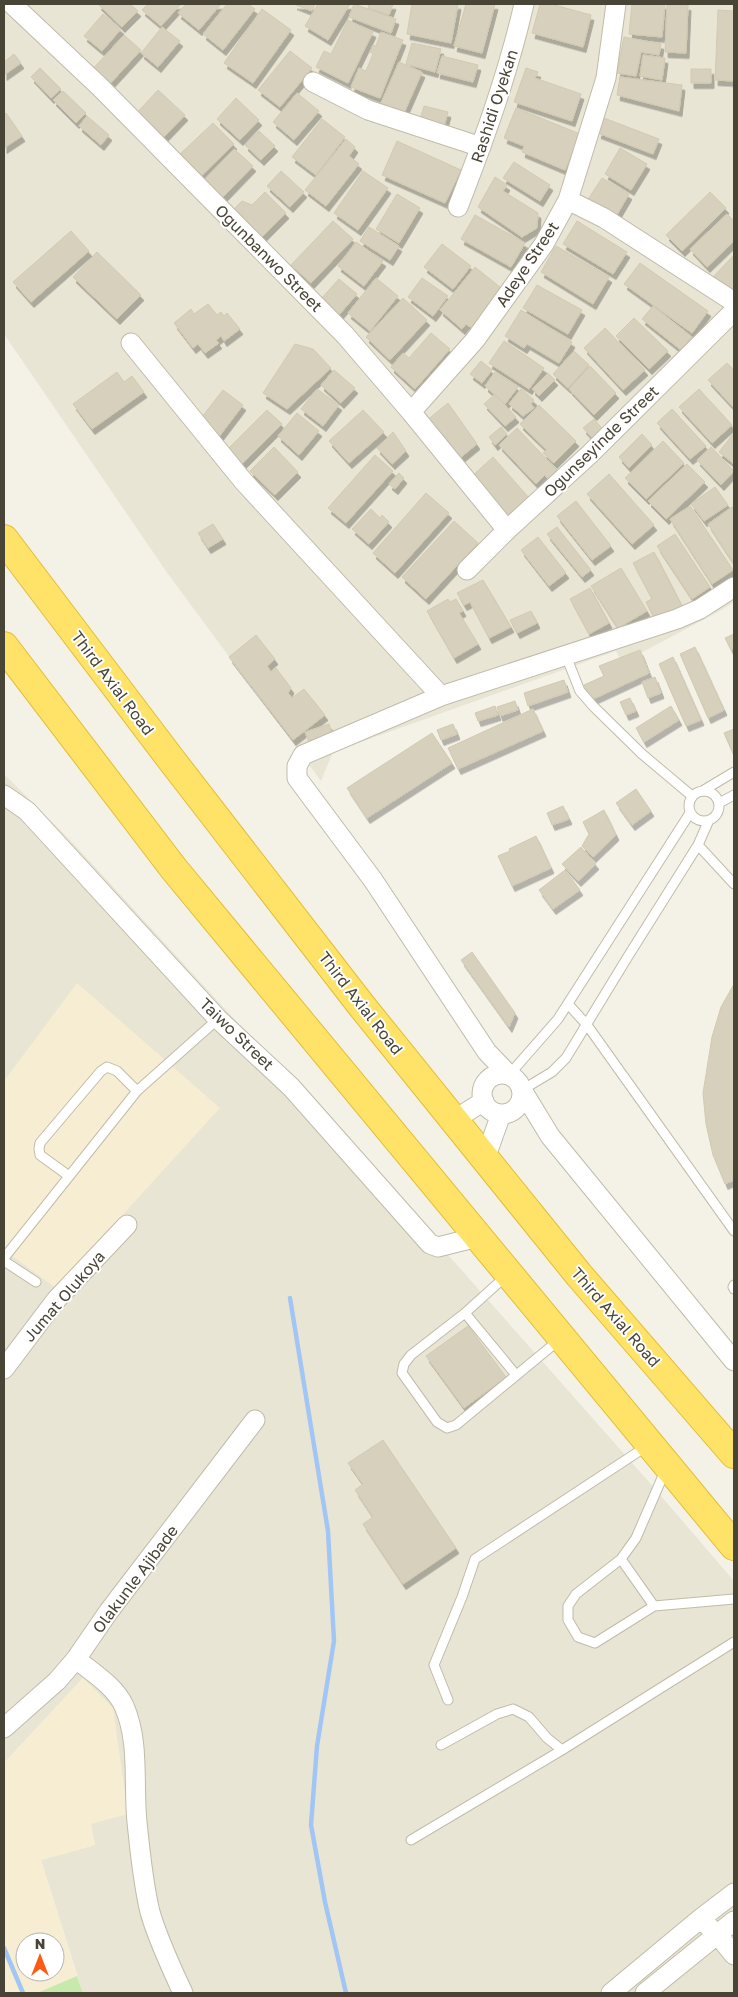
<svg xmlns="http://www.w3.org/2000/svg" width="738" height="1997" viewBox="0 0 738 1997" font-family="'Golos Text',sans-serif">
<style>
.residential{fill:#e9e5d5}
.commercial{fill:#f7edd2;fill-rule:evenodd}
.green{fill:#c6eaae}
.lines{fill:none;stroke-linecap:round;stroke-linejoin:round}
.stream{stroke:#a1c6f4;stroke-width:4.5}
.building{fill:#d7d0bc;stroke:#d2c9af;filter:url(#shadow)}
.service-casing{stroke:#c0bca9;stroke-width:11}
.minor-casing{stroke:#c0bca9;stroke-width:21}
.motorway-casing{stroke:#e4bd31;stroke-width:30}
.service{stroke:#fff;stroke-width:9}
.minor{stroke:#fff;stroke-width:19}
.motorway{stroke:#ffe368;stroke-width:28}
.labels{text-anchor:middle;stroke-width:4;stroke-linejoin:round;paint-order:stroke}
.street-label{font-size:16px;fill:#484436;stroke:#fff}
</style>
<defs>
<filter id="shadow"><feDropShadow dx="3" dy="5.5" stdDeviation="0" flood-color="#0004"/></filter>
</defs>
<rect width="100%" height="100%" fill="#f4f2e7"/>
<path class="residential" d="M4,4H734V602L720,611L622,663L616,651L333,752L321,781L168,574L4,334Z
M4,774L73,843L389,1188L649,1482L734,1581V1993H83L41,1860L95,1845L91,1824L83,1678L4,1763Z"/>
<path class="commercial" d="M77,983L220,1108L56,1288L4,1250V1081Z
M83,1678L113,1708L128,1814L91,1824L95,1845L41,1860L77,1976L37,1993H4V1763ZM25,1942H55V1972H25Z"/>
<path class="green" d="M77,1976L83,1993H37Z"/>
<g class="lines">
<path class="stream" d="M290,1298L328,1531L334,1641L317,1746L311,1825L325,1902L346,1993
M4,1948L23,1993"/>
</g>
<path class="building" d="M98,4H130L138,11L122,27Z
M148,4H181L161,26L142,10Z
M186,4H221L199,30L178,13Z
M227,4H248L255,9L223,50L203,34Z
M294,4H315L312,11Z
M318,4H350L328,40L305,26Z
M354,4L396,19L391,33L349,17Z
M369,4H393L389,15L368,8Z
M412,4H458L451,43L407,34Z
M466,4H495L482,53L454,46Z
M540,4H551L591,15L583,47L532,33Z
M632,4H665L662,37L629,34Z
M667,5H688L686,53L665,52Z
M262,9L291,30L253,83L224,63Z
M718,10L734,11V81L715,80Z
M103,14L121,29L102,51L84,36Z
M348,20L373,32L348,83L316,67L324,51L331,54Z
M162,27L180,41L158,67L141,53Z
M381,32L403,40L380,98L351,87L359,68L366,71L373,54L370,52L373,45L376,46Z
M124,35L141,50L107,87L90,72Z
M624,37L661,44L659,55L641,52L636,76L617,73Z
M412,43L441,49L435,72L406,64Z
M290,51L312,68L280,107L258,90Z
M14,54L21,63L4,75V62Z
M643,55L665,58L662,80L640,76Z
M442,56L478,65L473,82L437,73Z
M399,62L422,72L404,113L381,103Z
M40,68L61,89L51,98L31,77Z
M526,68L538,72L535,78L581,94L572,121L514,102Z
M691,69H711V83H691Z
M620,77L682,85L679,111L617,95Z
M158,90L185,115L160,141L133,117Z
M63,91L86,113L76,123L53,100Z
M297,93L319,111L294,140L273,122Z
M236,98L259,120L240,140L217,119Z
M424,106L448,112L442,133L418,126Z
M516,108L580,134L565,170L522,152L524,146L504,138Z
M6,113L22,136L4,148V115Z
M87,116L109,135L101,145L79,126Z
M604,118L659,139L653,154L598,133Z
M322,119L345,137L316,175L292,157Z
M213,123L234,144L200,177L179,155Z
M259,131L275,146L261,160L245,145Z
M346,139L355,147L349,156L359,164L326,206L305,190Z
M397,141L461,170L445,203L382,175Z
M620,148L647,164L631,190L605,174Z
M234,149L253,166L222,198L204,180Z
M514,162L550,185L540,201L503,178Z
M281,171L304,192L290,207L267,186Z
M363,171L388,188L358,230L334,213Z
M495,177L507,185L503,191L538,213L537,228L522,237L478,207Z
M602,178L629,194L615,218L587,201Z
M265,192L286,213L261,238L233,210L242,201L252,205Z
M710,192L726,208L682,251L666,235Z
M397,194L420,208L399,243L376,229Z
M727,214L734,221V241L707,267L690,249Z
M475,215L525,243L511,267L461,239Z
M333,221L353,239L311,283L291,265Z
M577,221L627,252L613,274L563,244Z
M369,227L399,246L390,260L360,241Z
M71,231L89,251L31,302L13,282Z
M356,242L383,261L364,286L338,266Z
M442,244L471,266L453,289L424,267Z
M556,246L609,277L593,304L541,272Z
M97,252L141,295L117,319L73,277Z
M734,255V287L730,291L714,276Z
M640,263L708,311L692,333L624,284Z
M475,267L505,291L473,329L466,324L462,329L440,310Z
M376,278L398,296L370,331L348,313Z
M422,278L448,296L433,316L408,297Z
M339,279L357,294L338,316L320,300Z
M537,285L582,310L568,334L523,308Z
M403,298L427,320L390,360L366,337Z
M208,304L217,315L221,312L224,316L227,313L240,329L224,341L221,336L216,340L219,343L205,353L198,344L193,348L174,323L191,309L194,314Z
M653,306L692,337L681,350L642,319Z
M521,310L572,342L559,363L527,344L524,348L505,336Z
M634,318L668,351L649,369L616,336Z
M605,328L645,370L623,390L584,348Z
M431,333L450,349L415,389L391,367L403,353L409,358Z
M504,341L544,368L529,389L489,363Z
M295,344L313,349L331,368L287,409L263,393Z
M574,351L589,365L568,388L553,374Z
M481,361L492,370L482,383L470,374Z
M727,363L734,370V408L708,380Z
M590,366L616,393L594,415L569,389Z
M334,370L355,388L341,403L321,385Z
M117,372L124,382L132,376L144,392L92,429L73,404Z
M495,372L518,387L505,404L485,386Z
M548,373L555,380L539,396L532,389Z
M317,389L339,405L323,426L301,409Z
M521,389L534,400L531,404L534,408L523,416L509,404Z
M699,389L732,425L712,443L679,407Z
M223,390L243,405L218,438L198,422Z
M495,394L516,417L505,426L484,404Z
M448,403L477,444L455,462L425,422Z
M539,405L576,441L554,463L543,453L547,450L520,424Z
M672,409L706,446L690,459L657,423Z
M267,410L282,424L241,465L226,451Z
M363,410L384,432L349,463L329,441Z
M297,413L319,431L299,455L278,436Z
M594,419L606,433L596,442L583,428Z
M501,427L507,434L495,445L489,437Z
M517,428L557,470L548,479L545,475L536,484L499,445Z
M393,432L406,451L392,464L377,448Z
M734,433V464L719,452Z
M642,434L652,445L629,468L619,457Z
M663,441L684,463L646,499L625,478Z
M274,447L298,472L275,495L250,471Z
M711,447L734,471L721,485L697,460Z
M375,455L393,471L346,523L328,508Z
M493,457L530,499L508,519L470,478Z
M687,464L705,482L666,519L648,501Z
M399,473L404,478L395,489L389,484Z
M609,474L654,525L632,544L587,494Z
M715,487L728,505L704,521L691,504Z
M426,493L449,513L395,573L373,553Z
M576,501L611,546L592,560L557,516Z
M690,506L733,570L712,584L670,519Z
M732,507L734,510V564L708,524Z
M371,509L380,518L382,515L389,522L369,544L352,529Z
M454,521L478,543L426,599L402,577Z
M213,524L223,539L208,548L198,533Z
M557,527L591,570L582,577L547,534Z
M675,534L710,587L692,599L657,546Z
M538,537L566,573L549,586L521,550Z
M654,552L682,606L655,620L646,602L652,599L633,563Z
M621,568L647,611L618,628L591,586Z
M483,580L511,627L489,638L470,602L464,605L457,593Z
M590,588L609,623L589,634L570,599Z
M448,599L450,602L456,599L463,611L459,613L478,644L454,658L427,611Z
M531,611L537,623L517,633L510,620Z
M734,634V648L731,650L725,638Z
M256,635L275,659L267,666L271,672L276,668L291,688L288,693L292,698L304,689L325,715L293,740L229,657Z
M695,647L724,710L708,718L680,654Z
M640,650L649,673L591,700L584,685L604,676L599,666Z
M673,657L701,720L686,726L659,664Z
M655,677L661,693L648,698L642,682Z
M564,680L568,692L528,706L524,693Z
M630,698L636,711L626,715L620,702Z
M515,701L518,710L500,716L497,707Z
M495,706L498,715L478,721L475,713Z
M671,706L679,720L644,742L636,728Z
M533,709L543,731L458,769L448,748Z
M329,724L332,734L309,742L305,732Z
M453,724L457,734L441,740L437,730Z
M734,729V756L724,733Z
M432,733L452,763L367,818L347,788Z
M636,789L651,811L632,825L616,803Z
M563,806L569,819L552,825L547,813Z
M604,810L616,835L593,857L582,846L589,834L583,822Z
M536,836L551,868L512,886L498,856L510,851L509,849Z
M581,847L596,864L578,881L562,864Z
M565,870L580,890L553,909L539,890Z
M472,952L515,1013L509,1027L461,960Z
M734,984V1180L725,1184L713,1155L706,1124L703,1093L712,1037L721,1007Z
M468,1326L506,1377L464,1408L426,1356Z
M383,1440L456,1548L403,1584L363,1524L373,1517L355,1490L363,1484L348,1463Z"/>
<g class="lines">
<defs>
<path id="service" d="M566,656L580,691L593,706L642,754L692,796
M704,790L734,772
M689 806a15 15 0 1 1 30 0a15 15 0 1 1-30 0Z
M719,803L734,795
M698,845L734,884
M568,1004L587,1025L734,1231
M509,1075L558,1019L690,813
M522,1090L552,1072L566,1058L627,958L698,845L709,820
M69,1176L40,1155L39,1149L40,1143L101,1071L107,1067L117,1071L137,1091
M4,1258L137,1091L218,1019
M4,1261L36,1282
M506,1276L465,1313L411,1355L404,1364L402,1373L437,1422L447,1428L456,1425L559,1340
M734,1285L733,1287L734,1289
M465,1313L516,1375
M665,1471L636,1538L621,1559L654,1606L734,1599
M621,1559L576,1594L568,1606V1620L578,1637L595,1643L654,1606
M448,1700L434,1665L462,1597L475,1559L647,1446
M441,1745L497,1714L513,1709L529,1717L547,1738L562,1750
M411,1840L562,1750L734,1642"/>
<path id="minor" d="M12,4L100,87L345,335L411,412L507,530
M313,82L368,110L481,147
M568,200L604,218L734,302
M458,207C484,140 508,74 524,4
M131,343L244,482L441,696
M411,412L475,340L544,244L568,200L606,78L616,4
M467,570L507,530L590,454L734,311
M4,795L27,811L218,1019L291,1087L430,1244L438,1247L478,1237
M482 1094a20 20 0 1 1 40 0a20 20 0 1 1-40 0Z
M509,1075L487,1052L373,880L297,778V766L303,755L441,696L677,619L700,609L734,587
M522,1090L550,1136L734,1361
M454,1120L484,1101
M485,1159L501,1114
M4,1369L56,1300L127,1225
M76,1659C93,1673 115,1686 124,1706C140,1742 133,1784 137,1822C140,1852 143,1883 150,1912C158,1940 171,1967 183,1993
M4,1728L57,1681L76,1659L109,1611L255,1420
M708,1926L717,1934L734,1955
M611,1993L700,1919L734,1893
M645,1993L734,1921"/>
<path id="motorway" d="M4,539L173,762L361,1005L579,1275L734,1454
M4,646L174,869L734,1546"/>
</defs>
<use href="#service" class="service-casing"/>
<use href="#minor" class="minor-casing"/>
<use href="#motorway" class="motorway-casing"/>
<use href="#service" class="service"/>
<use href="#minor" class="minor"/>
<use href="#motorway" class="motorway"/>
</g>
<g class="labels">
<g class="street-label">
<text transform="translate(494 106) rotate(-72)" y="6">Rashidi Oyekan</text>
<text transform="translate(269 258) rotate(45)" y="6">Ogunbanwo Street</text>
<text transform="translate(527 264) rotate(-56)" y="6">Adeye Street</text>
<text transform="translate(601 441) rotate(-44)" y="6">Ogunseyinde Street</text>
<text transform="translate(113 683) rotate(53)" y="6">Third Axial Road</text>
<text transform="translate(361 1003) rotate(52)" y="6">Third Axial Road</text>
<text transform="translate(237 1034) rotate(44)" y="6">Taiwo Street</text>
<text transform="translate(64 1296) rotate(-49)" y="6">Jumat Olukoya</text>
<text transform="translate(616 1317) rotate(49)" y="6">Third Axial Road</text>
<text transform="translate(135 1579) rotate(-53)" y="6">Olakunle Ajibade</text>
</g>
</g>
<rect width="738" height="1997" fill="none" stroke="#484436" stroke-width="10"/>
<g transform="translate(40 1957)"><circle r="24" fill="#ffffff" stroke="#b6b4af"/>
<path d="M0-4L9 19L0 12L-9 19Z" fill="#ff5a14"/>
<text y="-8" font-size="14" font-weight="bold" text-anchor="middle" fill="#484436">N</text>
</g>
</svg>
